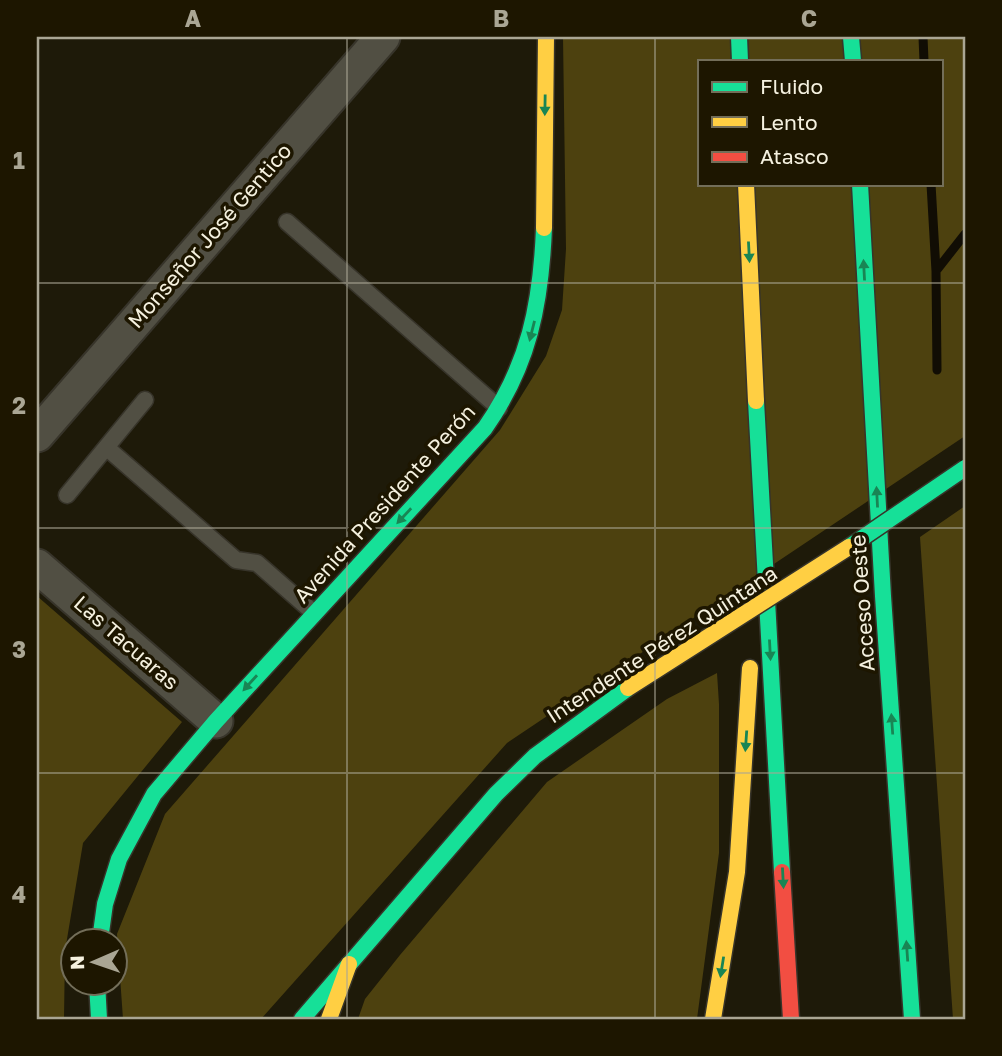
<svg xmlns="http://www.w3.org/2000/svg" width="1002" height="1056" viewBox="0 0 1002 1056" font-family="'Golos Text',sans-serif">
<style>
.green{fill:#4d410f;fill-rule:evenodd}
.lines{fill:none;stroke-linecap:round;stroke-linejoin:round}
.stream{stroke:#110d04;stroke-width:9}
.lane-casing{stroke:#37342a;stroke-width:19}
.street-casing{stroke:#37342a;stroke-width:37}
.fast-casing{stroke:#37342a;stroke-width:19}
.slow-casing{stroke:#37342a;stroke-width:19}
.jam-casing{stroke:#37342a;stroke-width:19}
.lane{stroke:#514f43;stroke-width:16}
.street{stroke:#514f43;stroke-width:33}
.fast{stroke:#16e098;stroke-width:16}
.slow{stroke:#ffcf43;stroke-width:16}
.jam{stroke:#f24e42;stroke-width:16}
.fast-bridge-casing{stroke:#37342a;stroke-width:19;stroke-linecap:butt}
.slow-bridge-casing{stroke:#37342a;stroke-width:19;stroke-linecap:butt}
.fast-bridge{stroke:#16e098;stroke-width:16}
.slow-bridge{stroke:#ffcf43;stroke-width:16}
.oneway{fill:#198554}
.grid{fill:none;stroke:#aaa694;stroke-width:2;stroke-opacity:0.55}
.labels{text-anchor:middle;stroke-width:7;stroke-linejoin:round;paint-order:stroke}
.street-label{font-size:21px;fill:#f5f1df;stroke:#1d1600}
.neatline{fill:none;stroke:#aaa694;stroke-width:2.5}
.grid-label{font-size:23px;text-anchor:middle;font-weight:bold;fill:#aaa694}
</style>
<rect width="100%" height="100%" fill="#1e1a09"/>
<path class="green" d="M563,37H965V436L507,743L261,1019H123L117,934L165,814L500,430L546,356L562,310L566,249ZM699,61H941V184H699Z
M965,506V1019H953L920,537Z
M37,596L182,722L83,843L65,951L64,1019H37Z
M717,673L719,704V853L697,1019H358L365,999L400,955L547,782L667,699Z"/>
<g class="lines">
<path class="stream" d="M923,37L924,61
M931,184L936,271L937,370
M936,271L965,234"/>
<defs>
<path id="lane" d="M287,222L499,408
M107,448L236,560L257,563L314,613
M67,495L145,400"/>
<path id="street" d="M37,435L383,37
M37,566L216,721"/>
<path id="fast" d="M739,37L740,61
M851,37L853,61
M860,184L883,596L912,1019
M756,401L782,872
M100,940L105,904L119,859L154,794L216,721L485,428C529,365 541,304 544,228
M97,982L99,1019
M302,1019L496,794L535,756L628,688"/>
<path id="slow" d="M746,184L756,401
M544,228L546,37
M329,1019L349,964
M713,1019L737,872L750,668"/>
<path id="jam" d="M782,872L791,1019"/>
</defs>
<use href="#lane" class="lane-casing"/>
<use href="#street" class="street-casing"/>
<use href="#fast" class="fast-casing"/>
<use href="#slow" class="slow-casing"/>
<use href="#jam" class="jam-casing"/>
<use href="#lane" class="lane"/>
<use href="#street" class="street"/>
<use href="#fast" class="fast"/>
<use href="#slow" class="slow"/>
<use href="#jam" class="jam"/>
<defs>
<path id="fast-bridge" d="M849,547L965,468"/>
<path id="slow-bridge" d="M628,688L849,547"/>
</defs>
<use href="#fast-bridge" class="fast-bridge-casing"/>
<use href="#slow-bridge" class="slow-bridge-casing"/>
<use href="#fast-bridge" class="fast-bridge"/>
<use href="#slow-bridge" class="slow-bridge"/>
</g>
<defs><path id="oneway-solid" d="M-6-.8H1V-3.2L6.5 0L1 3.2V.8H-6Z" transform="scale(1.75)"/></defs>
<g class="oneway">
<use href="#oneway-solid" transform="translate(545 105) rotate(91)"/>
<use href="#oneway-solid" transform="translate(749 252) rotate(87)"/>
<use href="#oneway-solid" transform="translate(864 270) rotate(-93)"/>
<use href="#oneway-solid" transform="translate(532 331) rotate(104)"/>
<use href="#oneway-solid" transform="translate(877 497) rotate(-93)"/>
<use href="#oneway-solid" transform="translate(404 516) rotate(133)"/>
<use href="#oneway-solid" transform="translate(770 650) rotate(87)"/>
<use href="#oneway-solid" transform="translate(250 683) rotate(132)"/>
<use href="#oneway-solid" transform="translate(892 724) rotate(-94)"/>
<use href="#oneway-solid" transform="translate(746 741) rotate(94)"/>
<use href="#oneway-solid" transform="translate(783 878) rotate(87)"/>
<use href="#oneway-solid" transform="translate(907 951) rotate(-94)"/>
<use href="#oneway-solid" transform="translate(722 967) rotate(99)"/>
</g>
<path class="grid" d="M347,37V1019M655,37V1019M37,283H965M37,528H965M37,773H965"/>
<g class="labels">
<g class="street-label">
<text transform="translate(210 236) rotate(-49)" y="7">Monseñor José Gentico</text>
<text transform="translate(385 504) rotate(-48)" y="7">Avenida Presidente Perón</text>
<text transform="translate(863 603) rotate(-94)" y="7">Acceso Oeste</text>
<text transform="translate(126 643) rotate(41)" y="7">Las Tacuaras</text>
<text transform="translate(662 645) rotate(-33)" y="7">Intendente Pérez Quintana</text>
</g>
</g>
<rect width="1002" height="1056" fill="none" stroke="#1d1600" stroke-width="77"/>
<rect x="698" y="60" width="245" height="126" fill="#1d1600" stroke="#736e59" stroke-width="2"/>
<rect x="712" y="82" width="35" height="10" fill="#16e098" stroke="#736e59" stroke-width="2"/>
<text x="760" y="94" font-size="21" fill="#f5f1df">Fluido</text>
<rect x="712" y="117" width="35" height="10" fill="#ffcf43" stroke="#736e59" stroke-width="2"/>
<text x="760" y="130" font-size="21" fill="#f5f1df">Lento</text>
<rect x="712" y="152" width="35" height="10" fill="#f24e42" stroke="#736e59" stroke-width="2"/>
<text x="760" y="164" font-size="21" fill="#f5f1df">Atasco</text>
<g transform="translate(94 962) rotate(268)"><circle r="33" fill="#1d1600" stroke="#736e59" stroke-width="2"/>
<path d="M0-5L12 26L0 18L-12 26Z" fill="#aaa694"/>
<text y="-10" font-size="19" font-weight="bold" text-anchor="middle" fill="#f5f1df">N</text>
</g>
<rect x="38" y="38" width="926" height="980" class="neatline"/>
<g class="grid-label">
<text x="193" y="27">A</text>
<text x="501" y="27">B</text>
<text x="809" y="27">C</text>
<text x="19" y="169">1</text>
<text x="19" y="414">2</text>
<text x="19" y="658">3</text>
<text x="19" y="903">4</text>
</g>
</svg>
